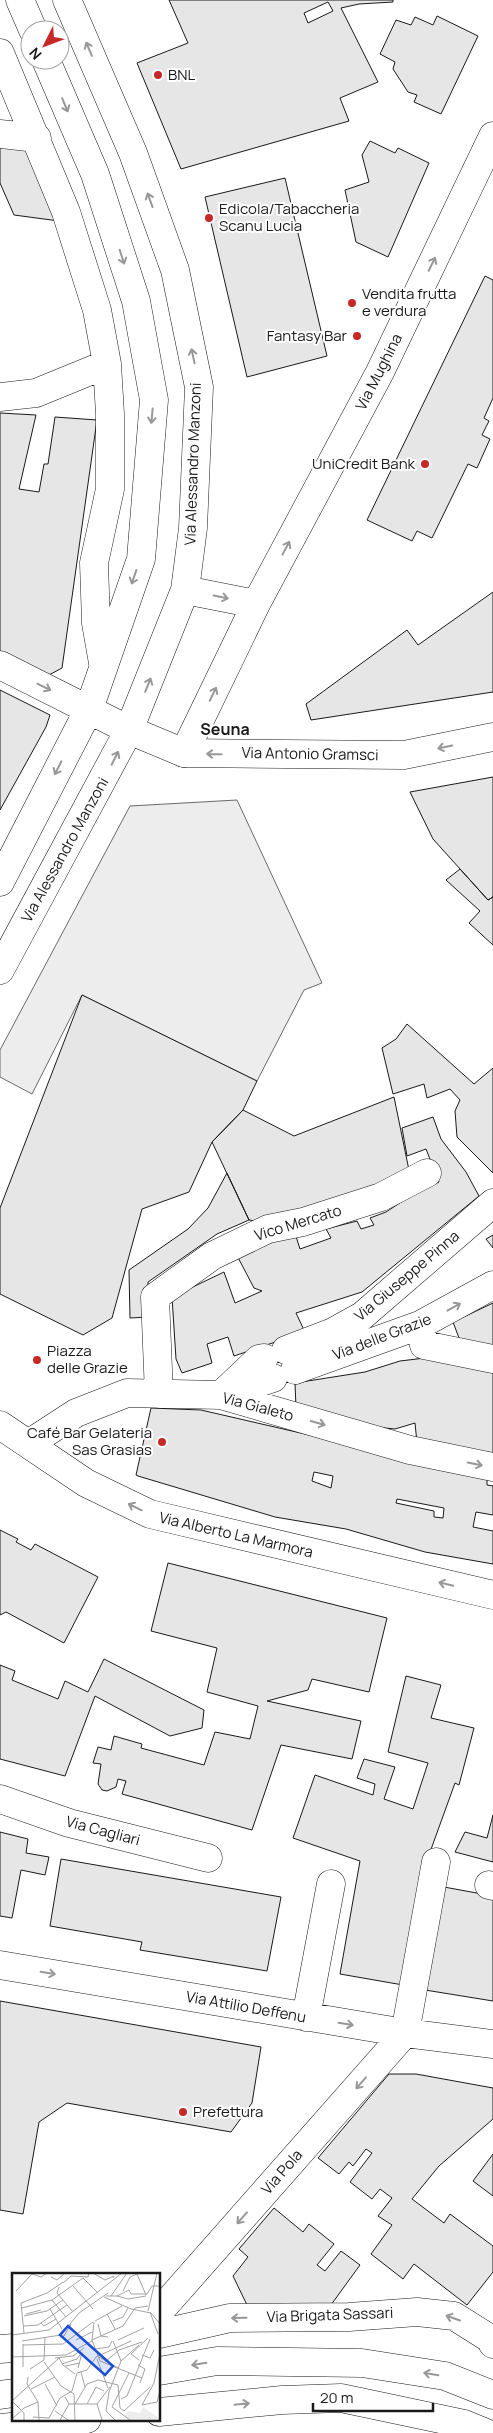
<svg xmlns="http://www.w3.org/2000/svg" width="493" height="2433" viewBox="0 0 493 2433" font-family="Manrope,sans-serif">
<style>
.green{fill:#ededed;stroke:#6a6a6a}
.building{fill:#e6e6e6;stroke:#1a1a1a;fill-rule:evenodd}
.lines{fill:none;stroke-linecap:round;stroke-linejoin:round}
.street-casing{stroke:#1a1a1a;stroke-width:29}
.secondary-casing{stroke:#1a1a1a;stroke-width:29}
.street{stroke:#fff;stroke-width:28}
.secondary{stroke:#fff;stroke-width:28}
.oneway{stroke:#989898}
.poi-dot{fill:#c62828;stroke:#fff;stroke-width:2}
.labels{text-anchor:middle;stroke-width:4;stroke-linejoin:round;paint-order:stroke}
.poi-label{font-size:15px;fill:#1a1a1a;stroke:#fff;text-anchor:start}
.street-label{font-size:15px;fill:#1a1a1a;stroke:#fff}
.neighbourhood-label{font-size:16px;font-weight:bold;fill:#1a1a1a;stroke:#fff}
.inset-road{fill:none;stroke:#a3a3a3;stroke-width:1}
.view{fill:#1d4ed8;fill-opacity:0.15;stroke:#1d4ed8;stroke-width:2.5}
.inset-edge{fill:none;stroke:#1a1a1a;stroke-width:2.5}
</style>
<rect width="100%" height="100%" fill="#fff"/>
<path class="green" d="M237,800L322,983L304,990L257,1081L82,995L32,1094L0,1077V1050L130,806Z"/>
<path class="building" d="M169,0H393V2L359,4L341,8L378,82L340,98L349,121L181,169L137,63L188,43ZM328,2L333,11L308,23L304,13Z
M437,16L478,36L441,114L414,102L417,95L408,92L393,69L395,62L380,54L396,20L411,25L415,17L433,25Z
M0,139L21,141L59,221L14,215L0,183Z
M370,141L395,153L398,148L429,163L388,257L356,242L345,190L369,182L362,155Z
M285,178L327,356L247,377L205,197Z
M485,276L493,280V398L484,418L489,421L482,435L490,439L477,468L468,464L432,538L417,531L412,541L367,520Z
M0,413L36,415L19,489L39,492L44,464H48L55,417L97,420L62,668L47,676L0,652Z
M493,592V692L311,720L306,704L407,630L418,645Z
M0,690L50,715L46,727L0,810Z
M493,777V897L488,900L433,839L410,792Z
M460,869L488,900L493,897V945L469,923L480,911L446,880Z
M82,995L257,1081L243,1110L212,1142L189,1192L142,1209L112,1318L83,1335L0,1294V1208Z
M407,1024L474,1084L493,1068V1173L457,1137L455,1111L460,1100L450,1089L427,1098L424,1084L393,1094L382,1048L396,1039Z
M394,1097L411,1180L279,1224L249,1220L212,1142L243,1110L294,1136Z
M433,1117L441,1139L466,1172L479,1196L362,1292L296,1313L305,1332L234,1356L228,1337L207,1344L212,1363L182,1373L176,1359L172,1297L224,1272L235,1303L262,1291L254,1288L233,1248L293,1227L300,1249L331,1238L326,1229L357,1221L361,1229L374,1225L370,1218L386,1212L415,1193L439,1182L426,1149L407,1156L402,1128Z
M227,1173L249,1220L217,1234L148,1282V1317L130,1318L129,1270L188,1229L208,1208Z
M493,1235V1248L486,1239Z
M493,1303V1347L462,1346L453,1322Z
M425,1358L493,1367V1452L487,1454L417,1443L415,1423L395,1429L365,1426L296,1408L295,1383L365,1372L400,1361Z
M151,1408L201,1410L487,1476V1485L493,1486V1515L476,1512L473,1527L493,1531V1564L425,1552L346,1529L275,1517L138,1476L136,1475ZM314,1472L333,1476L331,1488L312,1481ZM397,1499L444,1508L443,1518L434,1517V1511L396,1503Z
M0,1530L18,1539L16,1542L31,1550L35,1544L98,1577L64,1643L6,1612L0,1615Z
M168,1563L387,1618L369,1692L312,1679L308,1690L267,1701L361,1721L352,1759L281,1745L252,1830L122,1794L126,1781L118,1779L116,1787L107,1791L102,1790L98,1784L101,1764L93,1763L98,1747L111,1750L114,1736L142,1744L141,1748L204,1765L215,1732L250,1739L258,1706L207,1692L217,1648L151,1631Z
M104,1659L204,1710L202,1728L170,1736L95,1696L65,1776L0,1759V1665L15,1671L12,1680L58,1699L65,1681L88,1692Z
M406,1676L441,1685L431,1718L474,1728L459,1785L455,1783L421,1877L403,1985L340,1974L360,1861L293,1838L315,1775L373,1795L375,1784L357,1778L364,1759L395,1767L384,1799L413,1809L428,1763L388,1752Z
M493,1815V1862L455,1852L465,1832L487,1838Z
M0,1832L28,1839L26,1853L49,1857L45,1875L21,1870L12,1918L0,1916Z
M61,1859L281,1897L267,1971L140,1950L142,1942L50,1926Z
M444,1887L493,1896V2001L425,1990Z
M0,2001L261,2047L252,2103L231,2132L67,2103L39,2122L23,2214L0,2210Z
M389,2074H416L493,2088V2119L439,2166L412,2199L444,2223L450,2214L493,2246V2272L467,2305L414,2264L403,2279L371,2254L392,2225L378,2216L392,2198L380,2189L372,2199L350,2182L372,2153L366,2149L353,2166L349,2162L339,2174L318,2158Z
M493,2154V2196L473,2181Z
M274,2208L303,2232L309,2224L334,2244L317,2265L325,2271L341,2251L360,2265L328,2309L247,2305L233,2276L248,2257L239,2249Z"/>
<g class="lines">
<defs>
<path id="street" d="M20,0L33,30
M0,53L66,212L97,310L107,364L110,414V489L94,563L96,623L103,663
M0,134L37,138
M0,397L36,393L107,364
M0,665L129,730
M184,753L404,755L493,737
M0,882L89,709L141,559L154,400L136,301L95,174L46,60
M420,1325L424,1345L493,1359
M286,1350L333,1332L362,1316L493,1203
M295,1370L420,1325L493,1285
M229,1393L273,1378
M159,1394L155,1297L212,1256L268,1229L303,1222L381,1197L427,1173
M221,1395L259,1359L264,1358
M30,1443L76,1413L127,1393L221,1395L410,1450L493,1467
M0,1799L69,1823L208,1858
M489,1885L493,1886
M0,1965L405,2033L493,2044
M306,2017L331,1884
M159,2312L405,2033L436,1862
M159,2334L230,2318L349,2317L417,2312L454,2316L489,2338L493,2344
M0,2349L14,2348
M159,2371L217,2361L362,2363L445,2376L493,2395
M0,2395L14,2393
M159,2412L282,2400L341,2398L464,2424L486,2433
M0,2428L87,2419"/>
<path id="secondary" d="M185,590L256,604
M129,730L184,753L256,604L380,372L493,136
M0,970L129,730L185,590L193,528L199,387L175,270L133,153L67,0
M0,1425L86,1483L150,1514L493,1595"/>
</defs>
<use href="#street" class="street-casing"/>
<use href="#secondary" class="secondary-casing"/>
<use href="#street" class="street"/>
<use href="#secondary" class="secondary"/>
</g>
<defs><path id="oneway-shaft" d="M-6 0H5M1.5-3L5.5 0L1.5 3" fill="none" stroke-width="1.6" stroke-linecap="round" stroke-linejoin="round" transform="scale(1.25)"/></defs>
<g class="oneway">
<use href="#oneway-shaft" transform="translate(89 49) rotate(-113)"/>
<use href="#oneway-shaft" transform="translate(65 105) rotate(67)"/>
<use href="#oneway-shaft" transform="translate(150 200) rotate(-110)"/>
<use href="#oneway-shaft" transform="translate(122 257) rotate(72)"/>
<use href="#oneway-shaft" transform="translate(432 264) rotate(-64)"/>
<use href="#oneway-shaft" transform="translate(193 356) rotate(-102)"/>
<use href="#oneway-shaft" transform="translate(152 416) rotate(95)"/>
<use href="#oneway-shaft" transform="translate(286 548) rotate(-62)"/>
<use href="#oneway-shaft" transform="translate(134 577) rotate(109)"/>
<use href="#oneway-shaft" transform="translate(221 597) rotate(11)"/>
<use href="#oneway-shaft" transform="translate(148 685) rotate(-68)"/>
<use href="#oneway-shaft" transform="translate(44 687) rotate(26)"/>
<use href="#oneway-shaft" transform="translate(213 694) rotate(-64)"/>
<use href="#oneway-shaft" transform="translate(445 747) rotate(168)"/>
<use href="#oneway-shaft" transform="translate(214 754) rotate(-179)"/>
<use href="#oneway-shaft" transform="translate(115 758) rotate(-63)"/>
<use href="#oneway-shaft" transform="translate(58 768) rotate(117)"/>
<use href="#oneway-shaft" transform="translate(454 1307) rotate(-29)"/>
<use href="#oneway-shaft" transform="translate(318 1423) rotate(16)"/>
<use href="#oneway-shaft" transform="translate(475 1464) rotate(12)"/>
<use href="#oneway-shaft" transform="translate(135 1507) rotate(-154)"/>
<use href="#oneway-shaft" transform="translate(446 1584) rotate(-167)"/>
<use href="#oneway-shaft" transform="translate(48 1973) rotate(10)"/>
<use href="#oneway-shaft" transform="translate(346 2024) rotate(9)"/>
<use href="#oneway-shaft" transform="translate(361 2083) rotate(131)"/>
<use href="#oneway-shaft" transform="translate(242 2218) rotate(131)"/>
<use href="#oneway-shaft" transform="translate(239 2318) rotate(179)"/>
<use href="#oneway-shaft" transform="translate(453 2318) rotate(-161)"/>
<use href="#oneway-shaft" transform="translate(199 2364) rotate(171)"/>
<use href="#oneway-shaft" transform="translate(431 2374) rotate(-171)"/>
<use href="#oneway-shaft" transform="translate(242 2404) rotate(-6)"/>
</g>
<g class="poi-dot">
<circle cx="158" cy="75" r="5"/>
<circle cx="209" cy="218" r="5"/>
<circle cx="352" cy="303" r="5"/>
<circle cx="357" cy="336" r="5"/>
<circle cx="425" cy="464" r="5"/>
<circle cx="37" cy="1360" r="5"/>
<circle cx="162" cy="1442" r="5"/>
<circle cx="183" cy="2112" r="5"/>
</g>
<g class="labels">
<g class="poi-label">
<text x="168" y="80">BNL</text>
<text x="219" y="214">Edicola/Tabaccheria<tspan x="219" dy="17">Scanu Lucia</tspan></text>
<text x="362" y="299">Vendita frutta<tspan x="362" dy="17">e verdura</tspan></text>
<text x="347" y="341" text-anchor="end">Fantasy Bar</text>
<text x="415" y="469" text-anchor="end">UniCredit Bank</text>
<text x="47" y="1356">Piazza<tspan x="47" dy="17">delle Grazie</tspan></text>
<text x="152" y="1438" text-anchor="end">Café Bar Gelateria<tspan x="152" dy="17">Sas Grasias</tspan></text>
<text x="193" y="2117">Prefettura</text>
</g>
<g class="street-label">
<text transform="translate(379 372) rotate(-63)" y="5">Via Mughina</text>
<text transform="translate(193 464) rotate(-88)" y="5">Via Alessandro Manzoni</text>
<text transform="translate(310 754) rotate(1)" y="5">Via Antonio Gramsci</text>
<text transform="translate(65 850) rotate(-61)" y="5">Via Alessandro Manzoni</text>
<text transform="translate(298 1223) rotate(-17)" y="5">Vico Mercato</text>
<text transform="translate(407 1276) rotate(-40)" y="5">Via Giuseppe Pinna</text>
<text transform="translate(382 1337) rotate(-21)" y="5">Via delle Grazie</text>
<text transform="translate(258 1407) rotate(15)" y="5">Via Gialeto</text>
<text transform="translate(236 1535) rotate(13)" y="5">Via Alberto La Marmora</text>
<text transform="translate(103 1831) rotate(15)" y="5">Via Cagliari</text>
<text transform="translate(246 2007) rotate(10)" y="5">Via Attilio Deffenu</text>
<text transform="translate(282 2172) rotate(-49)" y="5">Via Pola</text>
<text transform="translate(330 2315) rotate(-2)" y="5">Via Brigata Sassari</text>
</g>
<g class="neighbourhood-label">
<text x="225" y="735">Seuna</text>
</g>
</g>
<g transform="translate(12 2273)">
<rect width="148" height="148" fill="#fff"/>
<path d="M131,134L147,145V147H118L112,143L116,138L128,140Z" fill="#ededed"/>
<path class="inset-road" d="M81,0L93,7L102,3L101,5M125,1L134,22M39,4L45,7L53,0M51,10L59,3L76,4L77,0M61,13L81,36M47,14L45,20L61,39M4,18L20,1L29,4L35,0M111,18L118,4L125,1M135,21L140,13H148M94,23H105L117,17L119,21H135M99,23L115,0M105,23L116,26L134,23M92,24L119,36L139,40L148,51M40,27L54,44M10,35L40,27L71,5L85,19M38,36L50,56M136,38L145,0M138,39L146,61M14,41L29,37M95,41L103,56M12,43L35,38L51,27M83,48L110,33M101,48L111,44L116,35M82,49L80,67L88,88L130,105M29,50L32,53L44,46M86,51L89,63L96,64M12,53L26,52L55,32M12,60L9,30L35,20L51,9M0,62L37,57L110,0M48,64L52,63L59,51M64,67L80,59M80,67L111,53L123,35L136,33M106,67L132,55M10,68L49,62L67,40L96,20M101,68L109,88M11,72L51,71L81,49M83,76L97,74L100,68M148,80L142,110L130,132L145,129L148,118M130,82L138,85L142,77M0,84L54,82L80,68M87,84L106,95M43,85L61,83L72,75M47,85L51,92L63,101M85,86L96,115M127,87L119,81L136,65M32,89L49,113L62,121L63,147M93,89L107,77L130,69M50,91L65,86L70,79M126,92L133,96L128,110M53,93L68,90M11,94V71M66,95L70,80M18,96L32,87L33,65M69,99L73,114M117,100L100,134L118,147M16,104L15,111L26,129L27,147M33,111L45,133M19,116L43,104M109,126L115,123L138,66M0,128L47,85M0,128L12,140V147M57,131H85M63,131L75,111L86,107L106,112L108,135L112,138L138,114M75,131L84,114L92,118M43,138L56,147M21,144L37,145L48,125L60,118L65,100L75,97L84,84L119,68M0,146L12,135L26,129M48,147L57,131L53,124M90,147L85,131L98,114M103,147L94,138L97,119L109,88L127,72"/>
<path class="view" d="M56,53L101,93L93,102L48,62Z"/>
<rect width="148" height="148" class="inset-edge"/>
</g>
<g transform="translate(45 45) rotate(228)"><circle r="24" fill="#ffffff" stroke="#a3a3a3"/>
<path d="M0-4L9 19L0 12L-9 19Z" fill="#c62828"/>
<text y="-8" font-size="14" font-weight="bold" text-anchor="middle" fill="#1a1a1a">N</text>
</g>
<path d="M313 2403v8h120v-8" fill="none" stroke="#1a1a1a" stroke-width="2.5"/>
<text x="320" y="2403" font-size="15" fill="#1a1a1a" stroke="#ffffff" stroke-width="4" paint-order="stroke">20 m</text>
</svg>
